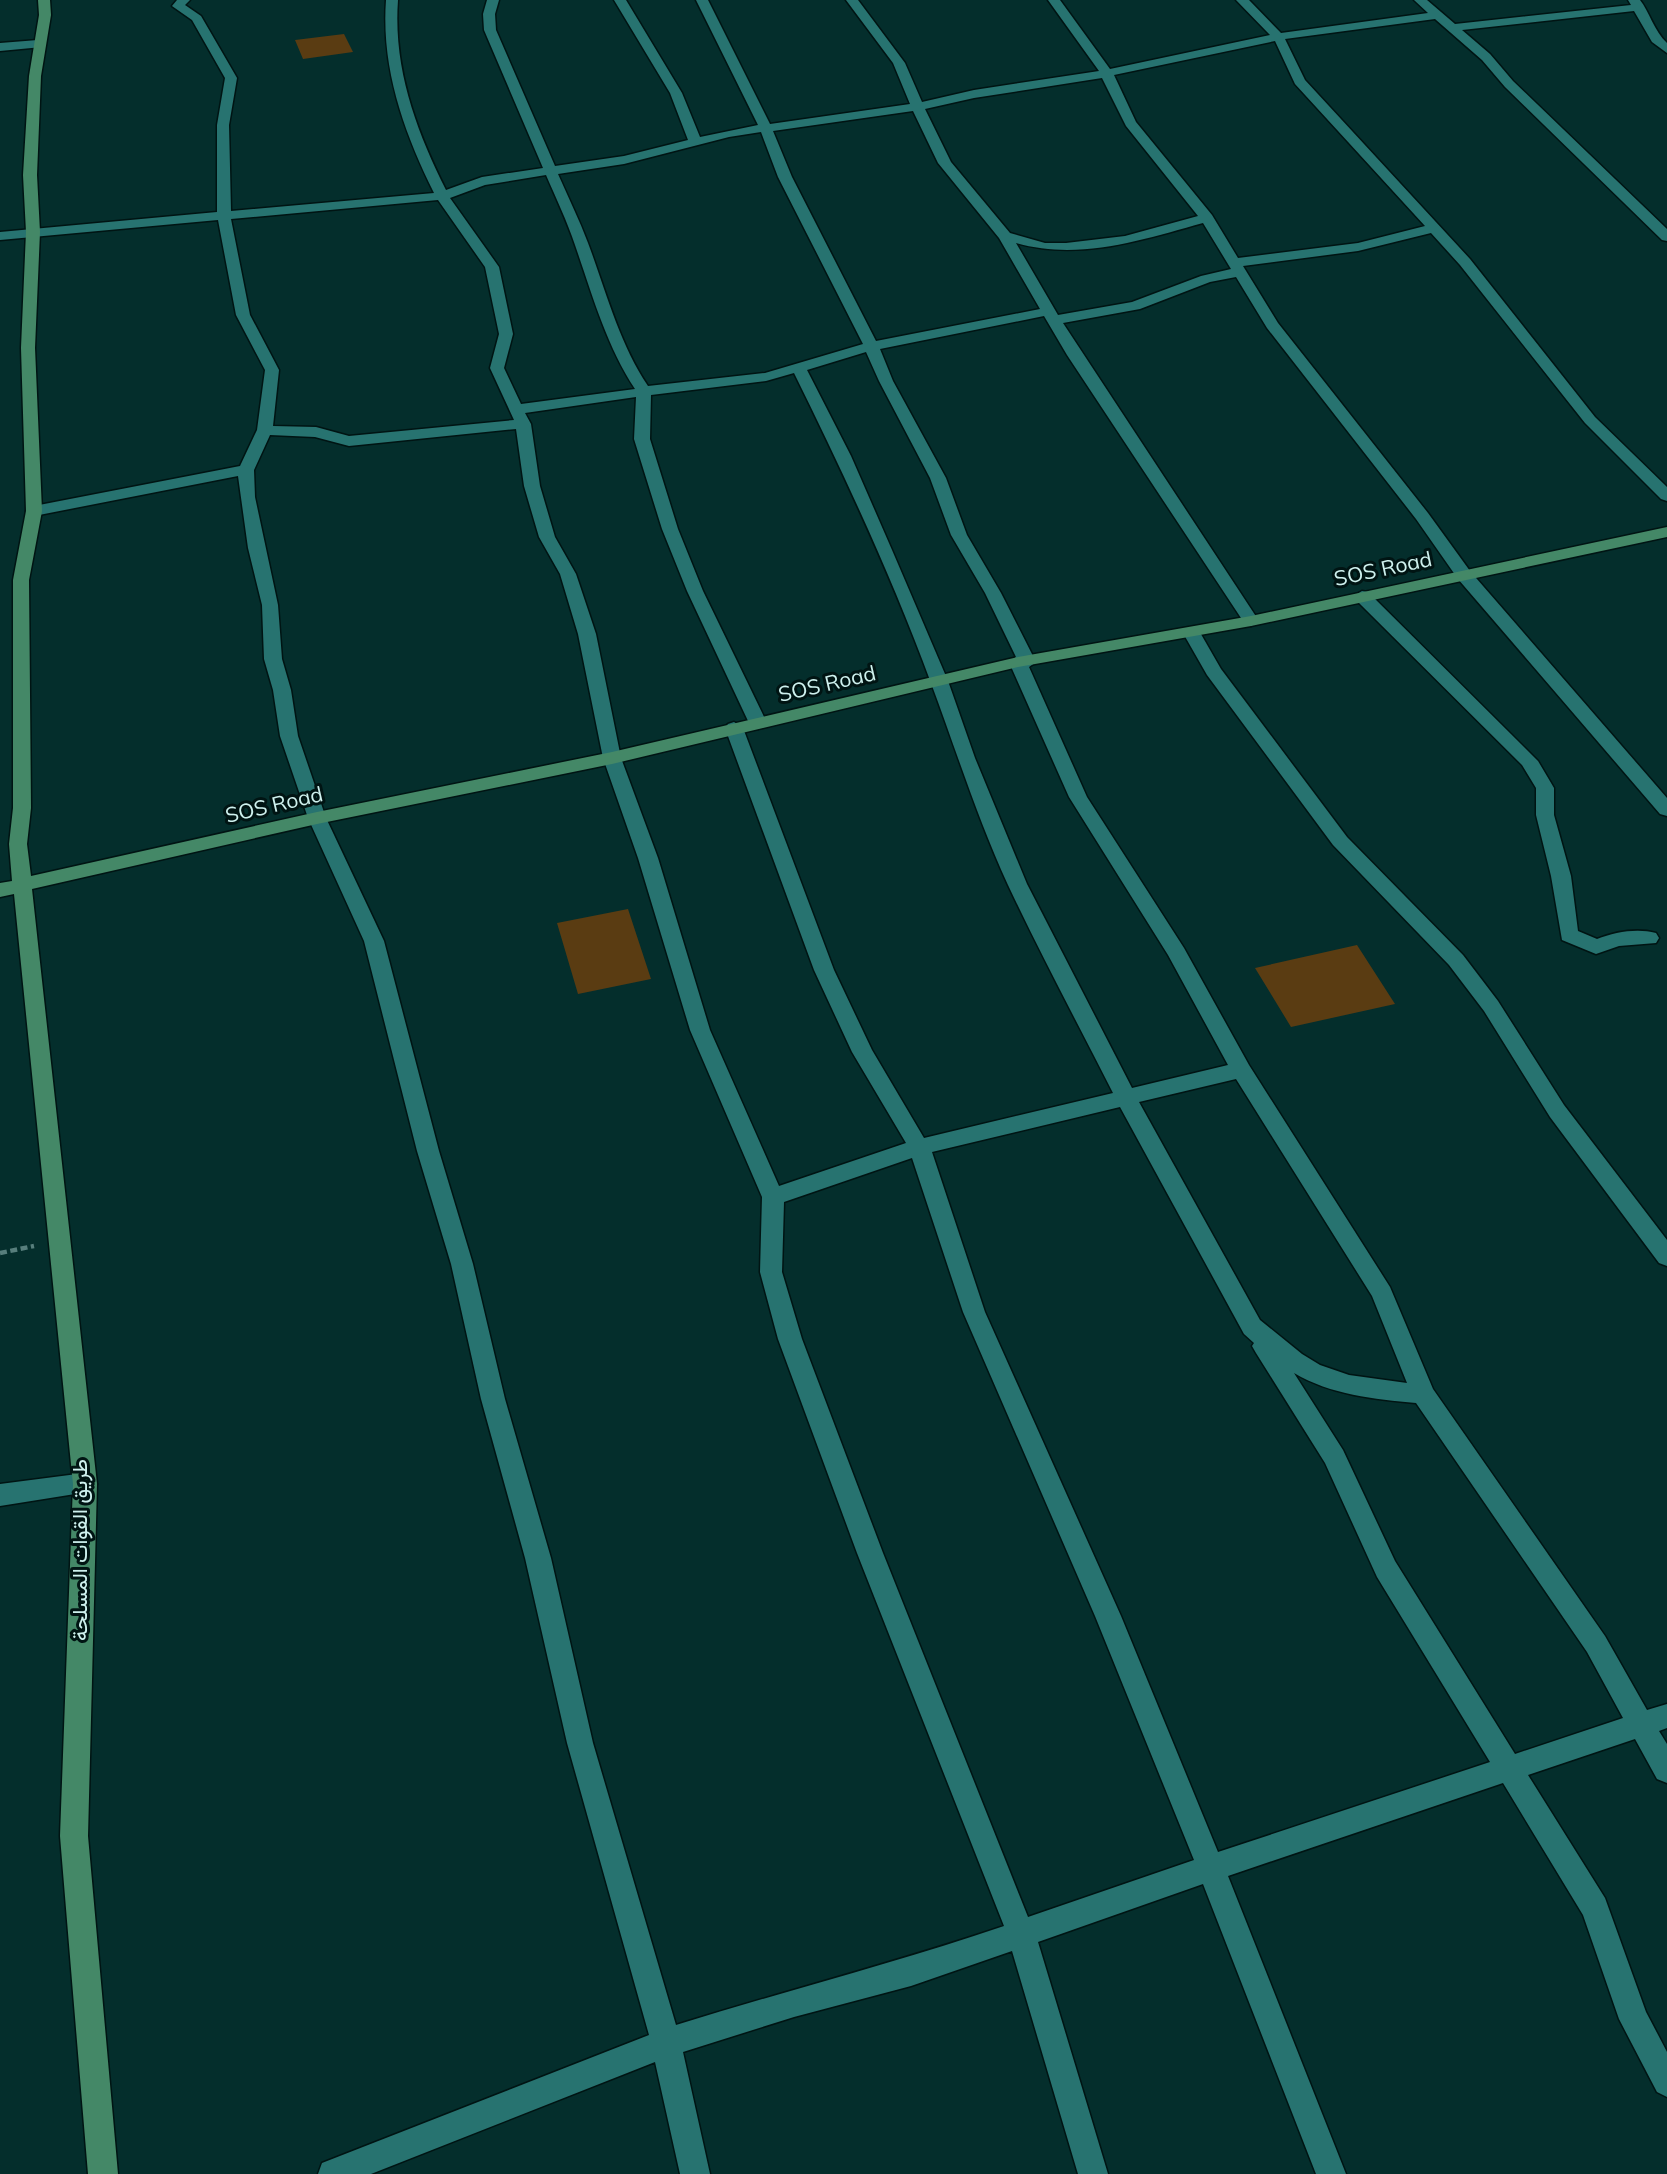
<svg xmlns="http://www.w3.org/2000/svg" width="1667" height="2174" viewBox="0 0 1667 2174" font-family="Mulish,Vazirmatn,sans-serif">
<style>
.green{fill:#5a3c12}
.lines{fill:none;stroke-linecap:round;stroke-linejoin:round}
.street-casing{stroke:#001413;stroke-width:3}
.secondary-casing{stroke:#001413;stroke-width:3}
.path{stroke:#577e7c;stroke-width:4.5;stroke-dasharray:7 3.5;stroke-linecap:butt}
.street{fill:#277370;fill-rule:evenodd}
.secondary{fill:#448867;fill-rule:evenodd}
.labels{text-anchor:middle;stroke-width:6;stroke-linejoin:round;paint-order:stroke}
.street-label{font-size:21px;fill:#cef1ee;stroke:#001413}
</style>
<rect width="100%" height="100%" fill="#042e2c"/>
<path class="green" d="M344,34L353,52L303,59L295,40Z
M628,909L651,979L578,994L557,923Z
M1357,945L1395,1004L1291,1027L1255,968Z"/>
<g class="lines">
<defs>
<path id="street" d="M177,0H190L185,5L201,16L237,78L229,125L231,211L434,193C404,132 381,69 386,0H398C393,68 416,130 446,190L482,177L543,168L484,30L483,14L487,0H499L495,14L496,30L555,166L624,156L688,140L670,93L614,0H626L682,93L700,137L758,125L696,0H708L770,124L910,104L893,63L846,0H858L905,63L922,102L974,90L1099,71L1048,0H1060L1110,69L1270,35L1236,0H1249L1281,33L1428,13L1414,0H1427L1455,24L1631,5L1628,0H1640C1649,11 1654,31 1667,43V53L1652,42L1634,11L1462,30L1490,54L1513,81L1667,229V241L1662,240L1505,87L1482,60L1435,19L1285,39L1305,80L1470,259L1595,417L1667,487V501L1661,499L1585,423L1460,265L1431,233L1358,251L1243,266L1278,323L1428,513L1470,571L1667,798V816L1660,814L1458,579L1416,519L1267,328L1236,277L1210,282L1140,309L1063,323L1259,621L1251,626L1243,621L1067,355L1044,316L880,349L893,381L946,478L967,535L1001,593L1036,662L1029,667L1087,797L1184,948L1249,1065L1390,1287L1433,1389L1605,1636L1647,1710L1667,1704V1728L1659,1731L1667,1744V1783L1657,1779L1635,1739L1528,1775L1605,1898L1646,2012L1667,2052V2097L1657,2092L1619,2019L1583,1915L1503,1783L1228,1876L1346,2174H1316L1203,1884L1038,1942L1108,2174H1078L1012,1951L911,1986L794,2017L683,2052L710,2174H680L655,2062L371,2174H318L322,2163L649,2035L567,1743L525,1558L481,1399L451,1264L417,1151L364,941L308,818L280,736L273,690L264,659L262,605L248,548L238,476L34,516L26,511L34,506L240,466L257,430L265,370L236,315L218,220L0,240V232L217,212V125L225,78L192,20L172,6ZM1275,41L1295,84L1425,226L1358,243L1238,258L1212,215L1136,122L1114,75ZM1102,78L1126,126L1198,216L1125,236L1066,243H1045L1010,233L951,162L925,109L974,98ZM913,111L938,163L999,238L1040,309L876,341L792,177L773,131ZM761,132L778,177L863,344L765,373L648,386C619,343 606,291 588,243C579,219 568,197 558,174L624,164L729,137ZM546,175C556,198 567,221 575,245C592,294 606,345 635,389L521,404L504,368L513,334L499,267L450,198L485,185ZM438,200L485,267L499,334L490,368L514,420L349,436L316,427L273,426L279,370L250,315L231,219ZM1203,223L1231,269L1201,276L1132,302L1058,315L1016,243C1079,261 1142,240 1203,223ZM866,352L879,381L930,478L951,535L985,593L1016,657L1009,662L1069,797L1168,955L1228,1065L1132,1088L1027,884L975,758L948,681L892,550L851,456L807,370ZM794,373C844,474 892,577 931,683C956,750 978,820 1008,885C1041,955 1078,1024 1113,1093L924,1138L872,1050L834,970L743,728L734,722L728,724L725,728L814,970L852,1052L906,1143L779,1186L710,1030L658,858L621,758L596,634L576,574L555,537L540,486L531,424L525,413L636,397L634,439L662,529L687,591L749,723L758,729L767,723L703,591L678,529L650,439L651,395L766,381ZM516,429L524,486L539,537L560,574L578,634L603,758L638,858L690,1030L762,1197L760,1272L778,1339L857,1553L1004,1926C895,1963 785,1991 676,2025L593,1743L551,1558L505,1399L473,1264L439,1151L384,941L326,818L298,736L291,690L282,659L278,605L255,497L254,470L270,435L315,437L349,446ZM1236,1079L1372,1296L1407,1383L1349,1375L1320,1365L1302,1354L1260,1320L1139,1102ZM1120,1107L1244,1334L1254,1343L1252,1346L1256,1353L1325,1463L1377,1577L1490,1762L1218,1852L1121,1616L985,1312L932,1152ZM912,1158L963,1312L1095,1616L1194,1860L1028,1917L883,1553L802,1339L782,1272L784,1202ZM1294,1373C1331,1395 1374,1399 1416,1403L1587,1652L1623,1718L1515,1754L1395,1561L1343,1450Z
M38,40L44,44L42,47L0,51V43Z
M1362,591L1368,592L1538,761L1554,788V815L1571,876L1578,931L1597,939C1615,932 1637,928 1656,933L1659,938L1656,943L1619,946L1596,954L1562,940L1551,876L1536,815V788L1522,765L1356,600L1354,596Z
M1192,628L1198,629L1221,669L1347,837L1463,955L1498,1001L1564,1105L1667,1240V1266L1659,1263L1550,1117L1484,1011L1449,965L1333,845L1207,675L1183,633Z
M85,1473L94,1477L97,1484L94,1491L0,1506V1484Z"/>
<path id="secondary" d="M38,0H50L51,15L41,76L37,175L40,232L35,348L42,511L29,580L31,808L27,844L31,876L317,812L612,752L1018,657L1251,616L1667,527V537L1251,626L1018,667L612,764L317,824L32,889L97,1484L88,1836L118,2174H88L60,1836L73,1484L14,894L0,897V883L12,881L9,844L13,808V580L26,511L21,348L26,232L23,175L29,76L39,15Z"/>
</defs>
<use href="#street" class="street-casing"/>
<use href="#secondary" class="secondary-casing"/>
<path class="path" d="M0,1253L34,1246"/>
<use href="#street" class="street"/>
<use href="#secondary" class="secondary"/>
</g>
<g class="labels">
<g class="street-label">
<text transform="translate(1383 569) rotate(-12)" y="7">SOS Road</text>
<text transform="translate(827 684) rotate(-13)" y="7">SOS Road</text>
<text transform="translate(274 805) rotate(-13)" y="7">SOS Road</text>
<text transform="translate(80 1550) rotate(-90)" y="7">طريق القوات المسلحة</text>
</g>
</g>
</svg>
